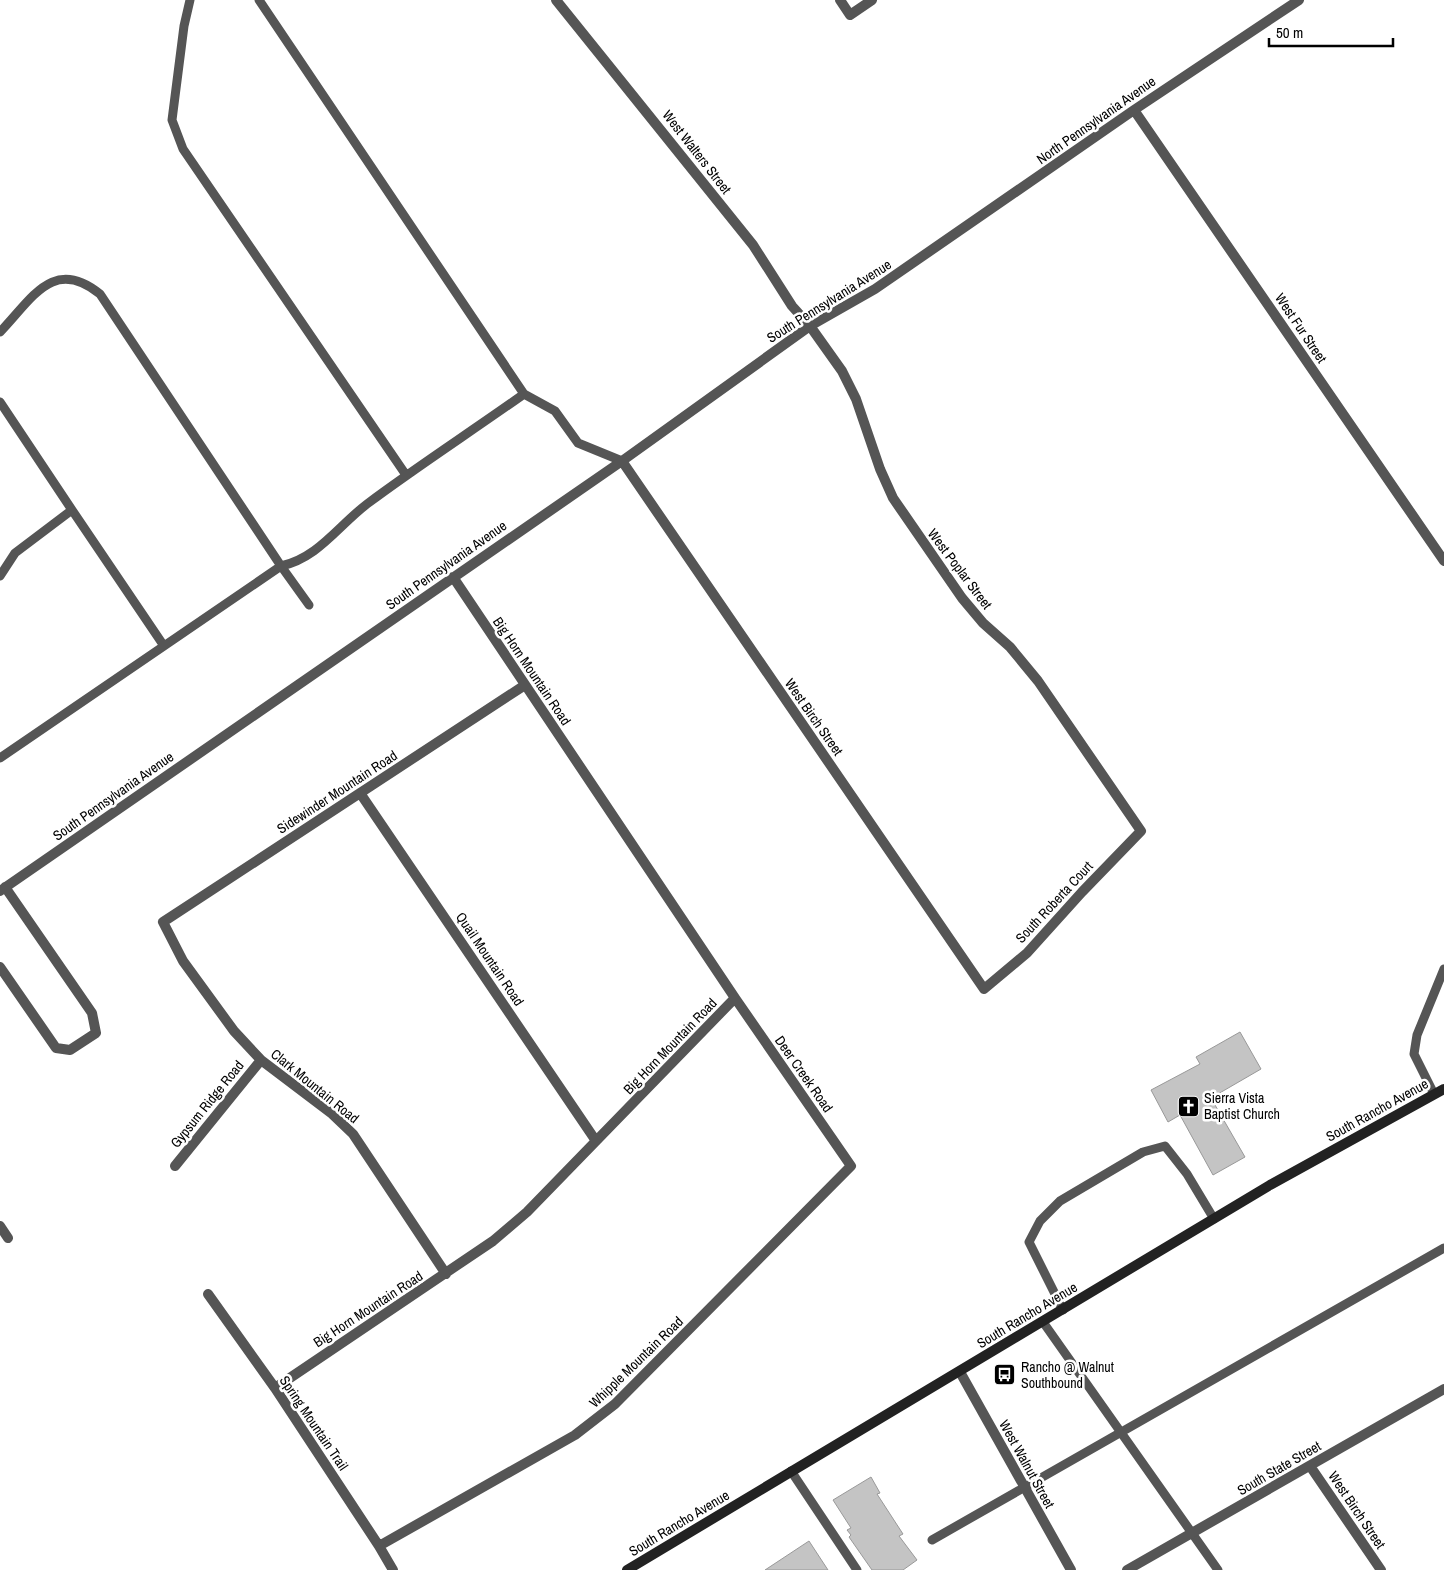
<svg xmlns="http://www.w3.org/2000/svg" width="1444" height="1570" viewBox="0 0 1444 1570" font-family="'Archivo Narrow',sans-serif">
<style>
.building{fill:#c4c4c4;stroke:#999}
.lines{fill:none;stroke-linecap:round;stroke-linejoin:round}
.lane{stroke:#555;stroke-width:9}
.street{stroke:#555;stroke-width:10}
.secondary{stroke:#222;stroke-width:10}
.labels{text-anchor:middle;stroke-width:5;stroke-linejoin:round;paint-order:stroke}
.street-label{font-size:14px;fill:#000;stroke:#fff}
.poi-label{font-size:14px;fill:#000;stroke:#fff;text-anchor:start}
</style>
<rect width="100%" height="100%" fill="#fff"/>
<path class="building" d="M1240,1032L1261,1069L1211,1098L1245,1157L1213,1175L1180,1115L1168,1122L1151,1090L1200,1064L1196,1057Z
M871,1477L880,1493L877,1494L903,1534L899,1536L917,1560L903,1570H872L849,1537L851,1535L847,1530L851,1528L833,1500Z
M809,1541L828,1570H765Z"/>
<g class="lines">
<path class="lane" d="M190,0L184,26L172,120L183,149L406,475
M259,0L524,394L555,411L578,443L622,461
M0,332C32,299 53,256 100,294L281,566L0,758
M0,402L72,510L15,553L0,576
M72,510L164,646
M309,605L281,566C318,558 338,526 367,504C418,466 472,431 524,394
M1434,1094L1414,1054L1417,1035L1444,969
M1063,1310L1029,1242L1040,1221L1060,1201L1143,1152L1165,1146L1187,1174L1214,1219
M1043,1322L1218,1570
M791,1471L857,1570
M932,1540L1444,1248"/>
<path class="street" d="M556,0L753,245L792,306L810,326L842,371L856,399L880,469L893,498L962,598L983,623L1010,647L1038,681L1141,831L1082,892L1027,953L984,989L622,461
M840,0L850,15L872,0
M1134,110L1444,561
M360,793L596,1141
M0,891L622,461L810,326L875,289L1134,110L1299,0
M0,967L56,1048L70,1050L96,1033L92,1013L5,887
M175,1166L261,1060
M0,1226L8,1238
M446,1274L353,1134L331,1113L261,1060L234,1031L183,961L163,922L525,685
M208,1294L275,1388L379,1546L393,1570
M960,1372L1071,1570
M275,1388L493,1241L527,1212L735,998L453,577
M1310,1466L1381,1570
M379,1546L575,1435L615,1404L851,1166L735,998
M1127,1570L1444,1389"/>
<path class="secondary" d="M627,1570L1270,1185L1444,1089"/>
</g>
<defs>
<symbol id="church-square" viewBox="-11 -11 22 22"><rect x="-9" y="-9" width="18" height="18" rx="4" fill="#000" stroke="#fff"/><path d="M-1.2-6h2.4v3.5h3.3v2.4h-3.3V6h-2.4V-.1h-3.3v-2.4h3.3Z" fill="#fff"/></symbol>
<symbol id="bus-square" viewBox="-11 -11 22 22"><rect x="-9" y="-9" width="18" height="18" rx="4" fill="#000" stroke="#fff"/><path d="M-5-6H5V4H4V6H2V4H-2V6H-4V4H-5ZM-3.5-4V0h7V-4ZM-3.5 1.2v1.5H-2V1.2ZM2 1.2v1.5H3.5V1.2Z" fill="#fff"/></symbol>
</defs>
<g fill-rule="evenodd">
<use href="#church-square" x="1176" y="1094" width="25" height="25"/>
<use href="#bus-square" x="992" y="1362" width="25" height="25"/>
</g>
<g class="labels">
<g class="street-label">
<text transform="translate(1096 120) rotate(-35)" y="5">North Pennsylvania Avenue</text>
<text transform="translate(697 152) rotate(52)" y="5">West Walters Street</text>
<text transform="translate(829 301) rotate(-32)" y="5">South Pennsylvania Avenue</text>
<text transform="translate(1301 328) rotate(56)" y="5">West Fur Street</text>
<text transform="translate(446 565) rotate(-35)" y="5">South Pennsylvania Avenue</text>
<text transform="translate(960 569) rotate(53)" y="5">West Poplar Street</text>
<text transform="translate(532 671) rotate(56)" y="5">Big Horn Mountain Road</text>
<text transform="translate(814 717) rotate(55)" y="5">West Birch Street</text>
<text transform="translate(337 792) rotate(-33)" y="5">Sidewinder Mountain Road</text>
<text transform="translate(113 796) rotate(-35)" y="5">South Pennsylvania Avenue</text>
<text transform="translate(1054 902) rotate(-47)" y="5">South Roberta Court</text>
<text transform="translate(490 959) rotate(56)" y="5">Quail Mountain Road</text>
<text transform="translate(670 1046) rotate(-46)" y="5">Big Horn Mountain Road</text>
<text transform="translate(804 1074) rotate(55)" y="5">Deer Creek Road</text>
<text transform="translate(315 1086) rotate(39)" y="5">Clark Mountain Road</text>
<text transform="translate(207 1104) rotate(-51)" y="5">Gypsum Ridge Road</text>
<text transform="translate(1377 1110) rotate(-29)" y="5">South Rancho Avenue</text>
<text transform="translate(368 1309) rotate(-33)" y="5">Big Horn Mountain Road</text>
<text transform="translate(1027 1315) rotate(-31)" y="5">South Rancho Avenue</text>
<text transform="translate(636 1362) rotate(-44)" y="5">Whipple Mountain Road</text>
<text transform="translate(314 1423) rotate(56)" y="5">Spring Mountain Trail</text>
<text transform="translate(1027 1464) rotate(61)" y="5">West Walnut Street</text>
<text transform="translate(1279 1468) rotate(-30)" y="5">South State Street</text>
<text transform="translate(1357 1510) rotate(56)" y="5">West Birch Street</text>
<text transform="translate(679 1523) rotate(-31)" y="5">South Rancho Avenue</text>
</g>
<g class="poi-label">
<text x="1204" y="1103">Sierra Vista<tspan x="1204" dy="16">Baptist Church</tspan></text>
<text x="1021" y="1372">Rancho @ Walnut<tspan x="1021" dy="16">Southbound</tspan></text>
</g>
</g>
<path d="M1269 38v8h124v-8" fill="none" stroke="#000000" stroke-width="2.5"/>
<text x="1276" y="38" font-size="15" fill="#000000" stroke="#ffffff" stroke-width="4" paint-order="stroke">50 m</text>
</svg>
